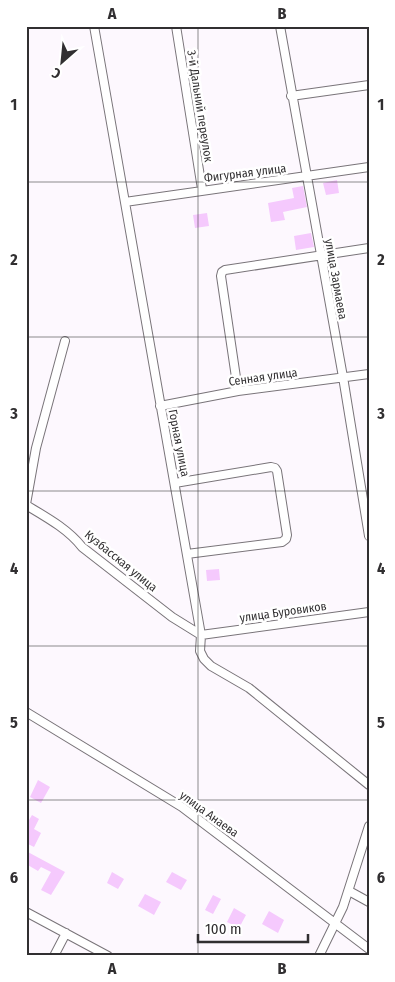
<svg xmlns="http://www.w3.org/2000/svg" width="395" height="982" viewBox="0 0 395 982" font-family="'Fira Sans Condensed',sans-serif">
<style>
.building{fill:#f5c9fd}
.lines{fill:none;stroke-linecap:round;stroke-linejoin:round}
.minor-casing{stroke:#797479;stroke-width:10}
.minor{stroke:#fff;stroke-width:8}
.grid{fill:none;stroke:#312f31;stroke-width:1;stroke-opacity:0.55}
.labels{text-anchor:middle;stroke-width:5;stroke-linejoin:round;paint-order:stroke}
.street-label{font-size:12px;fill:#312f31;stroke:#fff}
.neatline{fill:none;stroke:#312f31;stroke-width:2}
.grid-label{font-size:16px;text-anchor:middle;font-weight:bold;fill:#312f31}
</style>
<rect width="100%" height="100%" fill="#fdf8fe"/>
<path class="building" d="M337,180L339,193L326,195L323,183Z
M303,186L307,207L283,212L285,220L271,222L268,203L294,198L292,188Z
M207,213L209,226L195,228L193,215Z
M311,233L314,247L296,250L294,236Z
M219,569L220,580L207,581L206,570Z
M38,780L50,787L41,803L30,797Z
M32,815L39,819L34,829L41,833L34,847L26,843V825Z
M26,851L65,872L51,895L41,890L51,872L41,867L38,871L26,864Z
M112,872L124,879L118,889L107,883Z
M172,872L187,880L181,890L166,882Z
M145,894L161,902L154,915L138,906Z
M213,895L221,899L213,914L205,910Z
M234,908L246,915L239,928L227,922Z
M269,911L284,920L278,933L262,924Z"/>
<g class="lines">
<defs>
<path id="minor" d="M94,26L201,635L200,651L204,659L211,666L249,688L369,785
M176,26L202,189
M280,26L343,377L369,536
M291,96L369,85
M125,202L369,167
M238,391L221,276L222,272L225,270L369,248
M160,406L238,391L369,374
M175,483L271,467L275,468L277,471L287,535L286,539L282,542L187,554
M26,504L36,448L65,341
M26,505C46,517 68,529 82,547L172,617L201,635L369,612
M26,712L182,807L369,949
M349,891L369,902
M26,912L108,956
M54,956L66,933
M319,956L343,907L369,826"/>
</defs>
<use href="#minor" class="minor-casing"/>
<use href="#minor" class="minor"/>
</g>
<path class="grid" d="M198,26V956M26,182H369M26,337H369M26,491H369M26,646H369M26,800H369"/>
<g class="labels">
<g class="street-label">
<text transform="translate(200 106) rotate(81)" y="4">3-й Дальний переулок</text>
<text transform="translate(245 173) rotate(-7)" y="4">Фигурная улица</text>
<text transform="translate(336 279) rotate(80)" y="4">улица Зармаева</text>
<text transform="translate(263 377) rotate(-8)" y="4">Сенная улица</text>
<text transform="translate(179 443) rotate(79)" y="4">Горная улица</text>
<text transform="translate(121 561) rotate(39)" y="4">Кузбасская улица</text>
<text transform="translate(283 612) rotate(-8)" y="4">улица Буровиков</text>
<text transform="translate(209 814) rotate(36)" y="4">улица Анаева</text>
</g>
</g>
<rect width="395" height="982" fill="none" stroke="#ffffff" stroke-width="55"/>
<g transform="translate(62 62) rotate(207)" stroke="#ffffff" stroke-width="4" paint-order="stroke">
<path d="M0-4L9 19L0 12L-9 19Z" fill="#312f31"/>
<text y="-8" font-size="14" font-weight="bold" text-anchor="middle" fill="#312f31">С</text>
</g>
<path d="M198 934v8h110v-8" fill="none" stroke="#312f31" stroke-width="2.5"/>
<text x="205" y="934" font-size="15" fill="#312f31" stroke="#ffffff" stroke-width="4" paint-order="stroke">100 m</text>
<rect x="28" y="28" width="340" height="926" class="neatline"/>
<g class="grid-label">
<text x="112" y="19">A</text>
<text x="282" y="19">B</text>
<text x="14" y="110">1</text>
<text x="381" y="110">1</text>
<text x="14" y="265">2</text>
<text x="381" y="265">2</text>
<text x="14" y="419">3</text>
<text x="381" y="419">3</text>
<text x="14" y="574">4</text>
<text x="381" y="574">4</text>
<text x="14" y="728">5</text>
<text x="381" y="728">5</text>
<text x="14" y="883">6</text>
<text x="381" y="883">6</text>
<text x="112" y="974">A</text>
<text x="282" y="974">B</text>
</g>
</svg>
